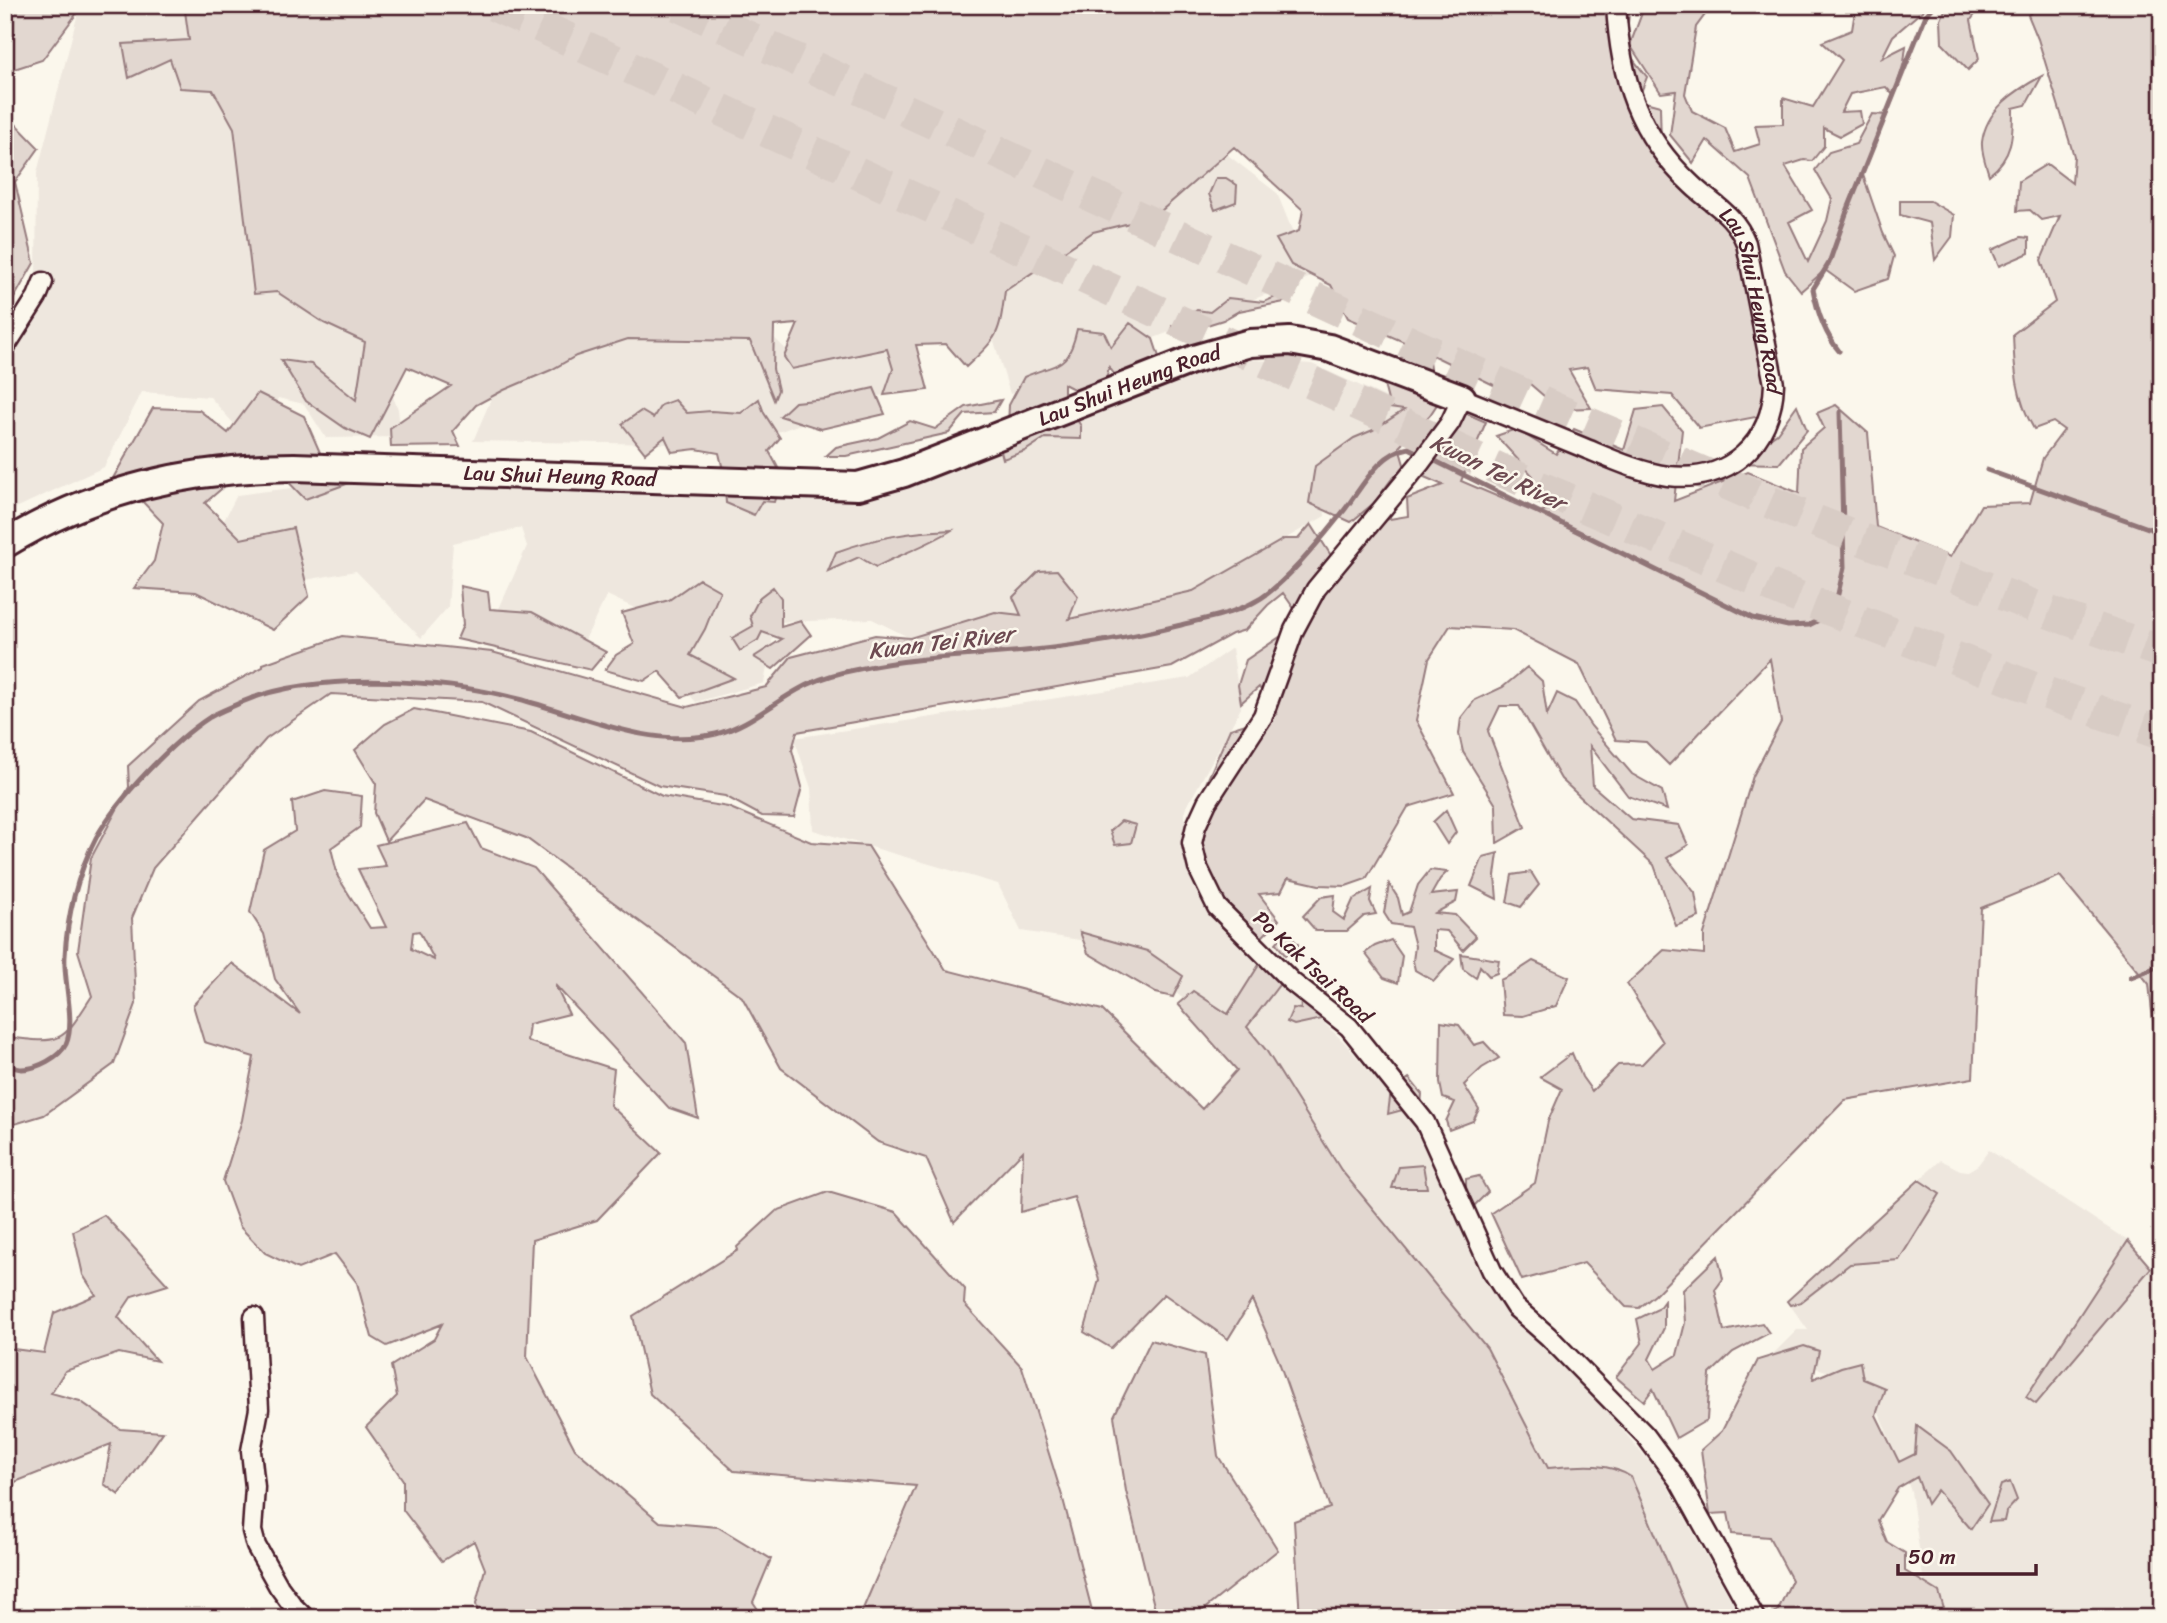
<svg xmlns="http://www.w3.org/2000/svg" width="2167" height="1623" viewBox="0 0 2167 1623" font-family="Sriracha,sans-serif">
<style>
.built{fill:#eee7de}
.green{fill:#e2d7d0;stroke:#967b7e;stroke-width:2;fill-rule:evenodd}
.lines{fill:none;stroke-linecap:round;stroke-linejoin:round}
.stream{stroke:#907477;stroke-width:5}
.highway-tunnel{stroke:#d8ccc5;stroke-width:33;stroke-dasharray:33 17;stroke-linecap:butt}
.street-casing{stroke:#4a1f2b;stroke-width:23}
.secondary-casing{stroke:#4a1f2b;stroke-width:32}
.street{stroke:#fbf7ec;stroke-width:18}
.secondary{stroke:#fbf7ec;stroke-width:26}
.labels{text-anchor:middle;stroke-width:5;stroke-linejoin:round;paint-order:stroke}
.street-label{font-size:21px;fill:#4a1f2b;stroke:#fbf7ec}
.water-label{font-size:23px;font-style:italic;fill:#6d4a51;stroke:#fbf7ec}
</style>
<rect width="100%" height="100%" fill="#fbf7ec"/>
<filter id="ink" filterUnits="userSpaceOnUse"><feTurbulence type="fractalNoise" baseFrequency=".0143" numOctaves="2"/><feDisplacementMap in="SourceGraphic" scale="14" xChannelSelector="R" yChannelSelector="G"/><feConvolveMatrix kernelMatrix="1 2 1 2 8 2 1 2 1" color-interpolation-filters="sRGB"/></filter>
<g filter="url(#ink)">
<path class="built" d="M80,5H230L398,409L401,437L326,438L304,404L278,398L271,417L243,434L210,397L142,392L104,467L5,513V330L36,282L37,173Z
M1220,149L1277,193L1311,277L1010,394L994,341L990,290Z
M763,327L800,363L898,336L913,384L741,445L473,441L501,376L599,333Z
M1215,357L1312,364L1423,414L1322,479L1325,516L1193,591L1062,621L995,612L910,638L872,619L776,622L764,683L696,702L670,673L664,622L607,595L574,662L498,611L527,546L521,528L453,543L448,607L421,638L356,571L260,588L212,544L237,495L347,481L879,491Z
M1232,648L1241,708L1185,810V853L1220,924L1344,1042L1409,1118L1512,1316L1586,1386L1663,1478L1741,1618H1691L1631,1476L1620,1469L1588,1465L1548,1468L1503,1376L1341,1170L1266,1050L1254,1057L1119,946L1021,931L998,884L813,830L811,788L794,738L1189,678Z
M1989,1150L2128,1241L2150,1268L2162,1273V1618H1935L1925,1591L1911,1491L1874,1401L1829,1372L1773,1354L1797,1330H1808L1787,1301L1941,1160L1960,1170L1968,1171L1978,1165Z"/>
<path class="green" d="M5,5H83L42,60L5,72Z
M189,5H1630L1625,49L1647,77L1638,100L1660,106L1661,144L1715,193L1745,240L1768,380L1761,416L1699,428L1672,395L1596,389L1587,367L1569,370L1591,408L1559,409L1523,378L1504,390L1428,353L1431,377L1445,392L1430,415L1399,447L1405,468L1391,480L1374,503L1351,522L1309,503L1315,466L1354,438L1373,430L1404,410L1390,408L1382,377L1331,338C1340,340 1350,342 1359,345C1383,353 1393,371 1416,347L1348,318L1331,285L1291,265L1276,239L1299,231L1303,210L1234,147L1154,217L1093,232L1005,291C999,336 999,336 966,367L946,344L916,345L928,390L884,395L893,369L887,349L792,369L784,357L798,324L774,326L773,369L778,390L774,400L750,341L628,339L576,356L551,370L504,390L476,405L453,431L460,446L391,447L390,428L451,386L407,367L370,439L345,428L306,401L281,360L311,364L356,400L365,342L324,323L277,292L254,294L234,128L213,90L180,88L170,59L129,78L123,44L189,40L185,11Z
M1645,5H1693L1707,12L1696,27L1685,94L1692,111L1725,128L1735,152L1760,144L1755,125L1783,124V98L1813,107L1842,60L1822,42L1852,30L1856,5H1929L1893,36L1882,58L1906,46L1904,62L1894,96L1886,87L1850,94L1841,112L1860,111L1862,124L1840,136L1824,128V146L1812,161L1804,160L1785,166L1812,210L1789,222L1808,262L1827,221L1832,199L1815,170L1829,152L1856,144L1872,114L1887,115L1862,172L1883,233L1894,256L1888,279L1854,291L1825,270L1801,291L1785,271L1750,178L1707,140L1693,163L1670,135L1676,91L1661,93L1630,45Z
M1947,5H1982L1971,20L1979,59L1968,70L1942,43L1941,20Z
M2043,5H2162V1063L2157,1059L2149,984L2060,876L1981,908L1973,1078L1845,1100L1655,1295L1639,1308L1626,1307L1584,1263L1522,1280L1491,1213L1535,1183L1548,1121L1562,1089L1540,1077L1572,1053L1582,1077L1592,1091L1618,1065L1642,1064L1663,1042L1627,984L1664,950L1704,954V934L1753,776L1781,722L1770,659L1669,765L1646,742L1616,740L1579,664L1513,630L1450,626L1429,659L1416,720L1454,793L1408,807L1366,879L1346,886L1319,885L1288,878L1281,892L1259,894L1279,920L1261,938L1217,919L1185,853L1192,815L1230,729L1277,714L1259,687L1241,703L1238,685L1246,660L1284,634L1295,610L1283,593L1268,605L1245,630L1232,634L1172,667L797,732L792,750L802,787L794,817L762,816L725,796L659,786L482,702L331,694L266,739L153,868L132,918L136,1004L114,1064L44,1115L5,1127V1037C63,1044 61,1044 92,996L78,951L91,858L129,787L128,766L199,701L263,667V664L342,636L492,652L687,707L766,687L791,657L875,635L910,638L995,612L1021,615L1013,597L1039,571L1057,570L1078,596L1069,619L1193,591L1284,539H1298L1311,524L1332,557L1372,522L1408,516L1407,499L1443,485L1415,473L1413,458L1438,422L1463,412L1486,422L1461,481L1536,513L1556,507L1568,484L1529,497L1533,476L1496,436L1516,429L1556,454L1574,429L1624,450L1636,410L1663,407L1682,430L1674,501L1748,472L1799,493L1801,448L1824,428L1817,413L1836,405L1868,433L1876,527L1950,557L1981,505L2030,503L2043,458L2064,430L2053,422L2034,429C2016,399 2014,367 2013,334L2055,302L2041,260L2060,216L2041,220L2030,210L2017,211L2019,181L2047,164L2072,183L2074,156L2038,39L2028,15Z
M2042,76L2026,105L2013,108C2013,136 2013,157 1989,175C1986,165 1981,152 1982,142C1986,109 2016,90 2042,76Z
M5,113L39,148L15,182L34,263L5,314Z
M1216,178H1226L1237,185L1236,202L1215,210L1209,194Z
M1900,201H1930L1954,215L1952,237L1935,260L1930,223L1900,215Z
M2021,237L2029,238V253L1999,266L1992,250Z
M1280,295L1294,296L1284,302L1239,311L1223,320L1175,335L1172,326L1197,310L1210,312L1228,298L1264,302Z
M1130,323L1153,339L1161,363L1120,382L1109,367L1105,383L1081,393L1064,384V400L1081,426V439L1045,438L1025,451L1003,459L996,432L1008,426L1009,405L1024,377C1058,362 1068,370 1077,329L1104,332L1111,347Z
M874,388L885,414L821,429L780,416L795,402L826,399Z
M258,393L304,416L325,464L388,469L305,499L275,468L234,478L205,503L241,539L293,528L309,596L273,630L196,592L134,588L154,561L163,523L140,499L100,501L153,408L199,410L228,433Z
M759,399L764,413L780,438L769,451L782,475L774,502L762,501L754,515L726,503L724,474L719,453L696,449L672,452L665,437L645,453L622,424L641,411L653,418L661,405L675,400L687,413L711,411L741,413Z
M1001,400L994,412L965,414L949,433L846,456H826L836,447L878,438L910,421L935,429L966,407Z
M1797,405L1807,430L1779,464L1727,463L1750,452L1777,433Z
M952,530C928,545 901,554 876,567L859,557L828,571L836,552C877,537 909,532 952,530Z
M699,579L720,591L705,629L690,655L734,678L682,697L659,671L644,681L605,670L616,655L634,644L622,613L669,600Z
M460,586L488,592L490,609L532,612L606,652L591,670L457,639L463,625Z
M773,587L781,598V627L801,621L811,635L773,669L754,657L782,639L762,632L758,640L740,651L732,638L753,626L750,616L760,597Z
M1527,667L1542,681L1547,715L1557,693L1575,702L1591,726L1632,774L1662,791L1667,810L1628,796L1590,746L1593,786L1631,819L1679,825L1688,845L1667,858L1695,893L1699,917L1676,926L1654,865L1561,779L1519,706H1500L1488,731L1525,827L1497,843L1496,805L1463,752L1459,734L1461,718L1475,700L1503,687Z
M414,709L531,732L662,796L728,807L811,842L868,846L946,970L1102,1010L1202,1109L1237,1070L1178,1004L1193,991L1228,1014L1264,957L1282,981L1247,1027L1266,1050L1341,1170L1487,1348L1548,1468C1575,1466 1608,1461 1631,1477L1691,1618H1300L1294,1521L1330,1508L1278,1359L1252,1300L1228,1339L1164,1294L1111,1348L1084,1332L1099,1280L1074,1197L1021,1212L1023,1151L954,1222L926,1158L878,1142L781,1068L742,997L526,838L424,800L386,841L374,813L376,784L355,750L385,724Z
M325,791L362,796L360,827L331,848L338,877L370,928L386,927L358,869L386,866L376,845L468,823L481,848L534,868L686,1043L698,1118L669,1108L555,985L569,1014L529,1024L527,1041L614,1069L610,1105L661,1153L597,1220L532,1240L527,1357L575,1449L660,1522L718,1527L771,1559L753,1602L764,1618H479L476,1604L485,1569L474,1541L442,1561L403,1510V1480L366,1427L397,1396L391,1366L434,1339L442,1324L387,1346L372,1337L357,1283L335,1254L298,1269L265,1253L240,1227L223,1181L242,1120L254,1057L204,1042L193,1005L232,963L300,1014L275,979L264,934L250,912L264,850L295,831L292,802ZM419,931L434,959V960L411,949L413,932Z
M1446,810L1456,832L1447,844L1433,822Z
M1121,821L1136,825L1131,843L1115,845L1110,831Z
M1498,853L1495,876L1497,899L1471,886L1483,857Z
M1430,870L1447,872L1440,879L1431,895L1458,892L1456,902L1435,913L1455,915L1476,937L1463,950L1447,931L1434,930V950L1454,959L1434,981L1415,970L1413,961L1415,946L1410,927L1391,924L1384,913L1389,884L1398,898L1402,915L1409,912L1418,885Z
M1531,872L1539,885L1521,907L1507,902L1512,875Z
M1372,889L1370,901L1376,914L1364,916L1347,931H1316L1303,916L1321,897L1335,895L1333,912L1344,920L1353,900Z
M1080,932L1147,951L1183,976L1173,997L1156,993L1088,953Z
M1286,932L1298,944L1297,953L1285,955L1276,943Z
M1391,940L1402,956L1398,983L1384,978L1365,953L1375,946Z
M1461,954L1499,960L1497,973L1489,976L1480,966L1476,978L1463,969Z
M1533,961L1569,977L1556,1006L1523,1016L1503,1015L1500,980L1511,975Z
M1298,977L1324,990L1331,1017L1294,1025L1287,1022L1293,1008L1301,1009Z
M1441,1022L1459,1025L1474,1045L1484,1042L1499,1058L1482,1068L1464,1085L1479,1109L1473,1121L1449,1130L1446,1121L1455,1102L1443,1098L1440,1083Z
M1409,1078L1422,1094L1421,1105L1388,1114L1391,1090Z
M1423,1165L1427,1188H1392L1399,1167Z
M1479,1176L1488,1192L1474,1206L1466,1194V1179Z
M1919,1180L1940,1194L1899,1260L1850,1264L1801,1302L1790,1305L1787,1301Z
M828,1192L896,1212L965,1289L964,1304L1022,1367L1063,1499L1094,1618H859L916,1486L734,1471L650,1394L633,1316L738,1250L737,1247L776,1211Z
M104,1215L168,1285L132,1296L118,1317L157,1361L119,1353L65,1371L51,1393L80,1401L120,1429L163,1432L119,1495L104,1484L111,1444L5,1486V1348L44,1353L54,1313L96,1295L83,1275L73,1231Z
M2128,1241L2151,1268L2036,1404L2026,1397Z
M1718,1256L1723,1279L1715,1290L1724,1331L1762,1323L1769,1333L1733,1352L1710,1374L1707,1420L1676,1438L1653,1389L1644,1401L1616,1377L1642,1343L1637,1319L1658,1309L1664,1301V1328L1649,1359L1655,1369L1677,1355L1685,1323L1683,1290Z
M1151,1340L1205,1355L1218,1456L1278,1550L1193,1618H1157L1126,1491L1114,1416Z
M1804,1346L1819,1351L1813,1379L1841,1367L1860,1362L1863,1379L1885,1388L1876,1415L1899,1462L1915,1454L1917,1426L1951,1451L1988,1504L1971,1529L1937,1490L1927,1504L1917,1477L1898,1488L1878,1520L1887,1542L1905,1553V1571L1939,1592L1944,1609L1968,1611L1967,1618H1768L1778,1610L1792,1580L1769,1537L1732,1534L1728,1513L1710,1514L1701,1450L1722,1431L1758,1360Z
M2010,1482L2017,1500L2006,1512L2004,1521L1989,1522L2001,1485Z"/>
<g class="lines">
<path class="stream" d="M1839,351C1825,334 1817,311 1813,289L1829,263L1846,214L1926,15L1935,5
M1987,470L2162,533
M2131,977L2162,965
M5,1065C9,1066 19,1069 22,1069C37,1069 60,1057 66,1044C76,1021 63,981 65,956C67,917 77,874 96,838C117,799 173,741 210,717C220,711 232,707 242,702C316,671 442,679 519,699C583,716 649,749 716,734C750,726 778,698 809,684C824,677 843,672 859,669C914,657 970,656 1025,651C1078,646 1129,638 1181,625C1206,618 1234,614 1256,601C1284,586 1321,539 1342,513C1361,490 1377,453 1409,448L1753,618L1788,626L1809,625L1825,617L1838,594L1844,567L1840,412"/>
<path class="highway-tunnel" d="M494,5L1527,482L1785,592L2043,692L2162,734
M678,5L1539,402L1800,515L2059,616L2162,652"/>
<defs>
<g id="street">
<path id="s1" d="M1616,5C1620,78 1637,134 1692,185C1714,206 1734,213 1746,243L1774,384C1772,444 1729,483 1668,476C1639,472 1609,458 1582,447C1542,431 1502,414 1462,398L1450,423L1421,462L1316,589L1294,630L1263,716L1207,802L1196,826L1192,843L1198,868L1217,907L1292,982L1349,1027L1425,1122L1492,1271L1515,1307L1548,1336L1645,1435L1679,1481L1755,1618"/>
<path d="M5,347L37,297L43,282"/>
<path d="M254,1317L259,1409L251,1451L255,1487L252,1531L256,1546L279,1587L293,1606L305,1618"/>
</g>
<g id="secondary">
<path id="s2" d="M5,544C94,489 190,468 294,467L858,486L904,473L1194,359L1250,343L1290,341L1329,348L1462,398"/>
</g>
</defs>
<use href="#street" class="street-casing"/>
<use href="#secondary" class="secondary-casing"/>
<use href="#street" class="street"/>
<use href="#secondary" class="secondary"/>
</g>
</g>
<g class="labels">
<g class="street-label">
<text dy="7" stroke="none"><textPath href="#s1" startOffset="338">Lau Shui Heung Road</textPath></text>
<text dy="7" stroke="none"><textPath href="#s2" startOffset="1157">Lau Shui Heung Road</textPath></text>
<text dy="7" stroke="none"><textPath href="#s2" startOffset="569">Lau Shui Heung Road</textPath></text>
<text transform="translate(1313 967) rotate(43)" y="7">Po Kak Tsai Road</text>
</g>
<g class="water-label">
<text transform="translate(1498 472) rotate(26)" y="8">Kwan Tei River</text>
<text transform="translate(941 642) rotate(-7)" y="8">Kwan Tei River</text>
</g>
</g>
<rect width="2167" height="1623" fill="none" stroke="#fbf7ec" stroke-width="28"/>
<rect x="14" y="14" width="2139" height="1595" fill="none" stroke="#4a1f2b" stroke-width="2.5" filter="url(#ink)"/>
<path d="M1898 1564v10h138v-10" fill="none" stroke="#4a1f2b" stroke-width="3.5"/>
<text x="1908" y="1564" font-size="21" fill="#4a1f2b" stroke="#fbf7ec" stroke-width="5" paint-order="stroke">50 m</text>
</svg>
